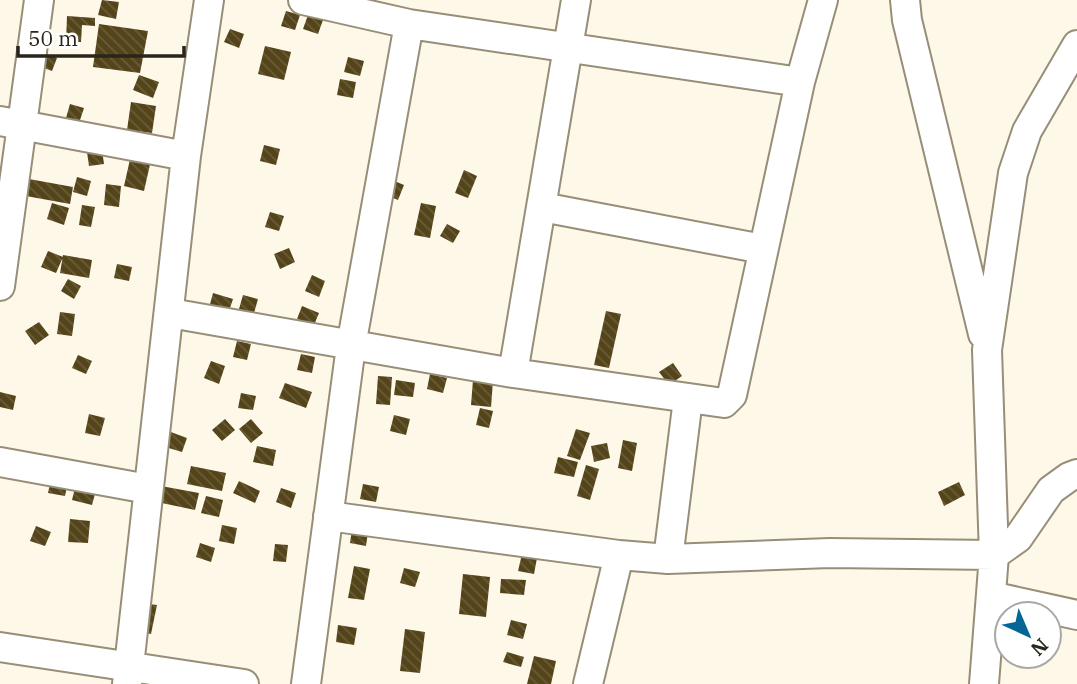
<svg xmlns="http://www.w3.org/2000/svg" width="1077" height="684" viewBox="0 0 1077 684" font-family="'IBM Plex Serif',serif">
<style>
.building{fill:url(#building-back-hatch)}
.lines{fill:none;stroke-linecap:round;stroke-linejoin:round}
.minor-casing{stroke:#978e77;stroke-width:32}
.minor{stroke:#fff;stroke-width:28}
</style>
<defs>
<pattern id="building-back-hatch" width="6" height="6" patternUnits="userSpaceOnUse" patternTransform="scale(1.75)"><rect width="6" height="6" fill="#54441a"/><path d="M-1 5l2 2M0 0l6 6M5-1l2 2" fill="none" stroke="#695c3a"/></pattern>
</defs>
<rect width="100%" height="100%" fill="#fef8e9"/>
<path class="building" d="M102,0L119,2L116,19L98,15Z
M286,11L300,15L295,30L281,26Z
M308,15L323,20L318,34L303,29Z
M67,16L95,18V26L82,25L81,42H66Z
M99,24L148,31L140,73L93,67Z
M230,29L244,34L239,48L224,42Z
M265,46L291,52L284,80L258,74Z
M39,51L57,58L52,71L28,62Z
M348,57L364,61L360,76L344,72Z
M139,75L159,82L153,98L133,90Z
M340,79L356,82L353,98L337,95Z
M131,102L156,106L152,133L127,130Z
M70,104L84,108L79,123L66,118Z
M264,145L280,149L276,165L260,161Z
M102,150L104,164L89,166L87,152Z
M131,155L151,160L144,191L124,186Z
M464,170L477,176L468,198L455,193Z
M7,175L73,187L70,204L4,192Z
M380,175L404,185L398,200L374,190Z
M77,177L91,181L87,196L73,192Z
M106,184L121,186L119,207L104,205Z
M52,203L69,208L64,225L47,219Z
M421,203L436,206L430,238L414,235Z
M82,205L95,207L91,227L79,225Z
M270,212L284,216L279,231L265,227Z
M447,224L460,231L453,243L440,236Z
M289,248L295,262L280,269L274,254Z
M48,251L63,257L56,273L41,267Z
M63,255L92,260L89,278L60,273Z
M117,264L132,267L129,281L114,278Z
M312,275L325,281L319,297L305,291Z
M68,279L81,286L74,299L61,291Z
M213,293L233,299L228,314L209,308Z
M243,295L258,299L254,313L239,309Z
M302,306L319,313L314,325L297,319Z
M606,311L621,314L609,368L594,365Z
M60,312L75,314L72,336L57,334Z
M39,322L49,335L35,345L25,331Z
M237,341L251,344L247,360L233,357Z
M301,354L315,357L312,373L297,370Z
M78,355L92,361L86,374L72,368Z
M211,361L225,366L219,384L204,378Z
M673,363L682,376L669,385L659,372Z
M430,374L447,378L443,393L427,389Z
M378,376L392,377L390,405L376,404Z
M396,380L415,383L413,397L394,395Z
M473,380L493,381L491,407L471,405Z
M285,383L312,392L306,408L279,398Z
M0,392L16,396L13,410L0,407Z
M241,393L256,396L253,410L238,408Z
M480,408L493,411L489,428L476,425Z
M89,414L105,418L100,436L85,433Z
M394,415L410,419L406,435L390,431Z
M225,419L235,430L222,441L212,430Z
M251,419L263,433L251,443L239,429Z
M576,429L590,433L580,460L567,456Z
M168,431L187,438L182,452L162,446Z
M623,440L637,443L632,471L618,468Z
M607,443L610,458L594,462L591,446Z
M257,446L276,450L273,466L253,462Z
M558,457L578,462L574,477L554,473Z
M586,465L599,469L590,500L577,496Z
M191,466L226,473L222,491L187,484Z
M51,479L68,482L65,496L48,493Z
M239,481L260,491L255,503L233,493Z
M959,482L965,495L944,506L938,492Z
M76,484L96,490L92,505L72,500Z
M363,484L379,487L376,502L360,499Z
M161,486L199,493L195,510L157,502Z
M281,488L296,493L291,508L276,502Z
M206,496L223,500L219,517L201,513Z
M70,519L90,521L88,543L68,542Z
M222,525L237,528L234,544L219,541Z
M36,526L51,532L45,546L30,541Z
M352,529L368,532L366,546L350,543Z
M200,543L215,548L211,562L196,557Z
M275,544L288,545L286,562L273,561Z
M522,554L537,558L534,574L518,571Z
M354,566L370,569L364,600L348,598Z
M404,568L420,572L415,587L400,583Z
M463,574L490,577L486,617L459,614Z
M501,579L526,580L524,595L500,593Z
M143,603L157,605L151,634L137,632Z
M511,620L527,624L523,639L507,635Z
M338,625L357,628L354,645L336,642Z
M405,629L425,632L420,673L400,671Z
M507,652L524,657L521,667L503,662Z
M534,656L556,661L551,684H527Z"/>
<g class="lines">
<defs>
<path id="minor" d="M303,0L409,24L800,82
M905,0L907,20L983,334
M0,121L186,156
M542,207L763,249
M0,286L39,0
M170,313L513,373L724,403L732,395L800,82L823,0
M513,373L576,0
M0,462L148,489
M328,516L619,555L668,559L830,553L994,555L1018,538L1051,490L1069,477L1077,474
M668,559L688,399
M991,596L1077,615
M0,647L244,684
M127,684L186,156L209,0
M306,684L351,346L409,24
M588,684L619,555
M984,684L994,555L987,350L1013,173L1027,131L1077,45"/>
</defs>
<use href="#minor" class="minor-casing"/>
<use href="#minor" class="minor"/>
</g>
<g transform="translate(1028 635) rotate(136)"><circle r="33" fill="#ffffff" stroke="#a9a8a4" stroke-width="2"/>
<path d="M0-5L12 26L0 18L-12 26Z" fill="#036695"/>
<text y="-10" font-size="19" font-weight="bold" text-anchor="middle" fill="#29251c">N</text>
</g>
<path d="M18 46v10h166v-10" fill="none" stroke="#29251c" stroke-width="3.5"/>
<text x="28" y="46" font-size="21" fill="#29251c" stroke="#ffffff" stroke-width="5" paint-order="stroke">50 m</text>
</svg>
